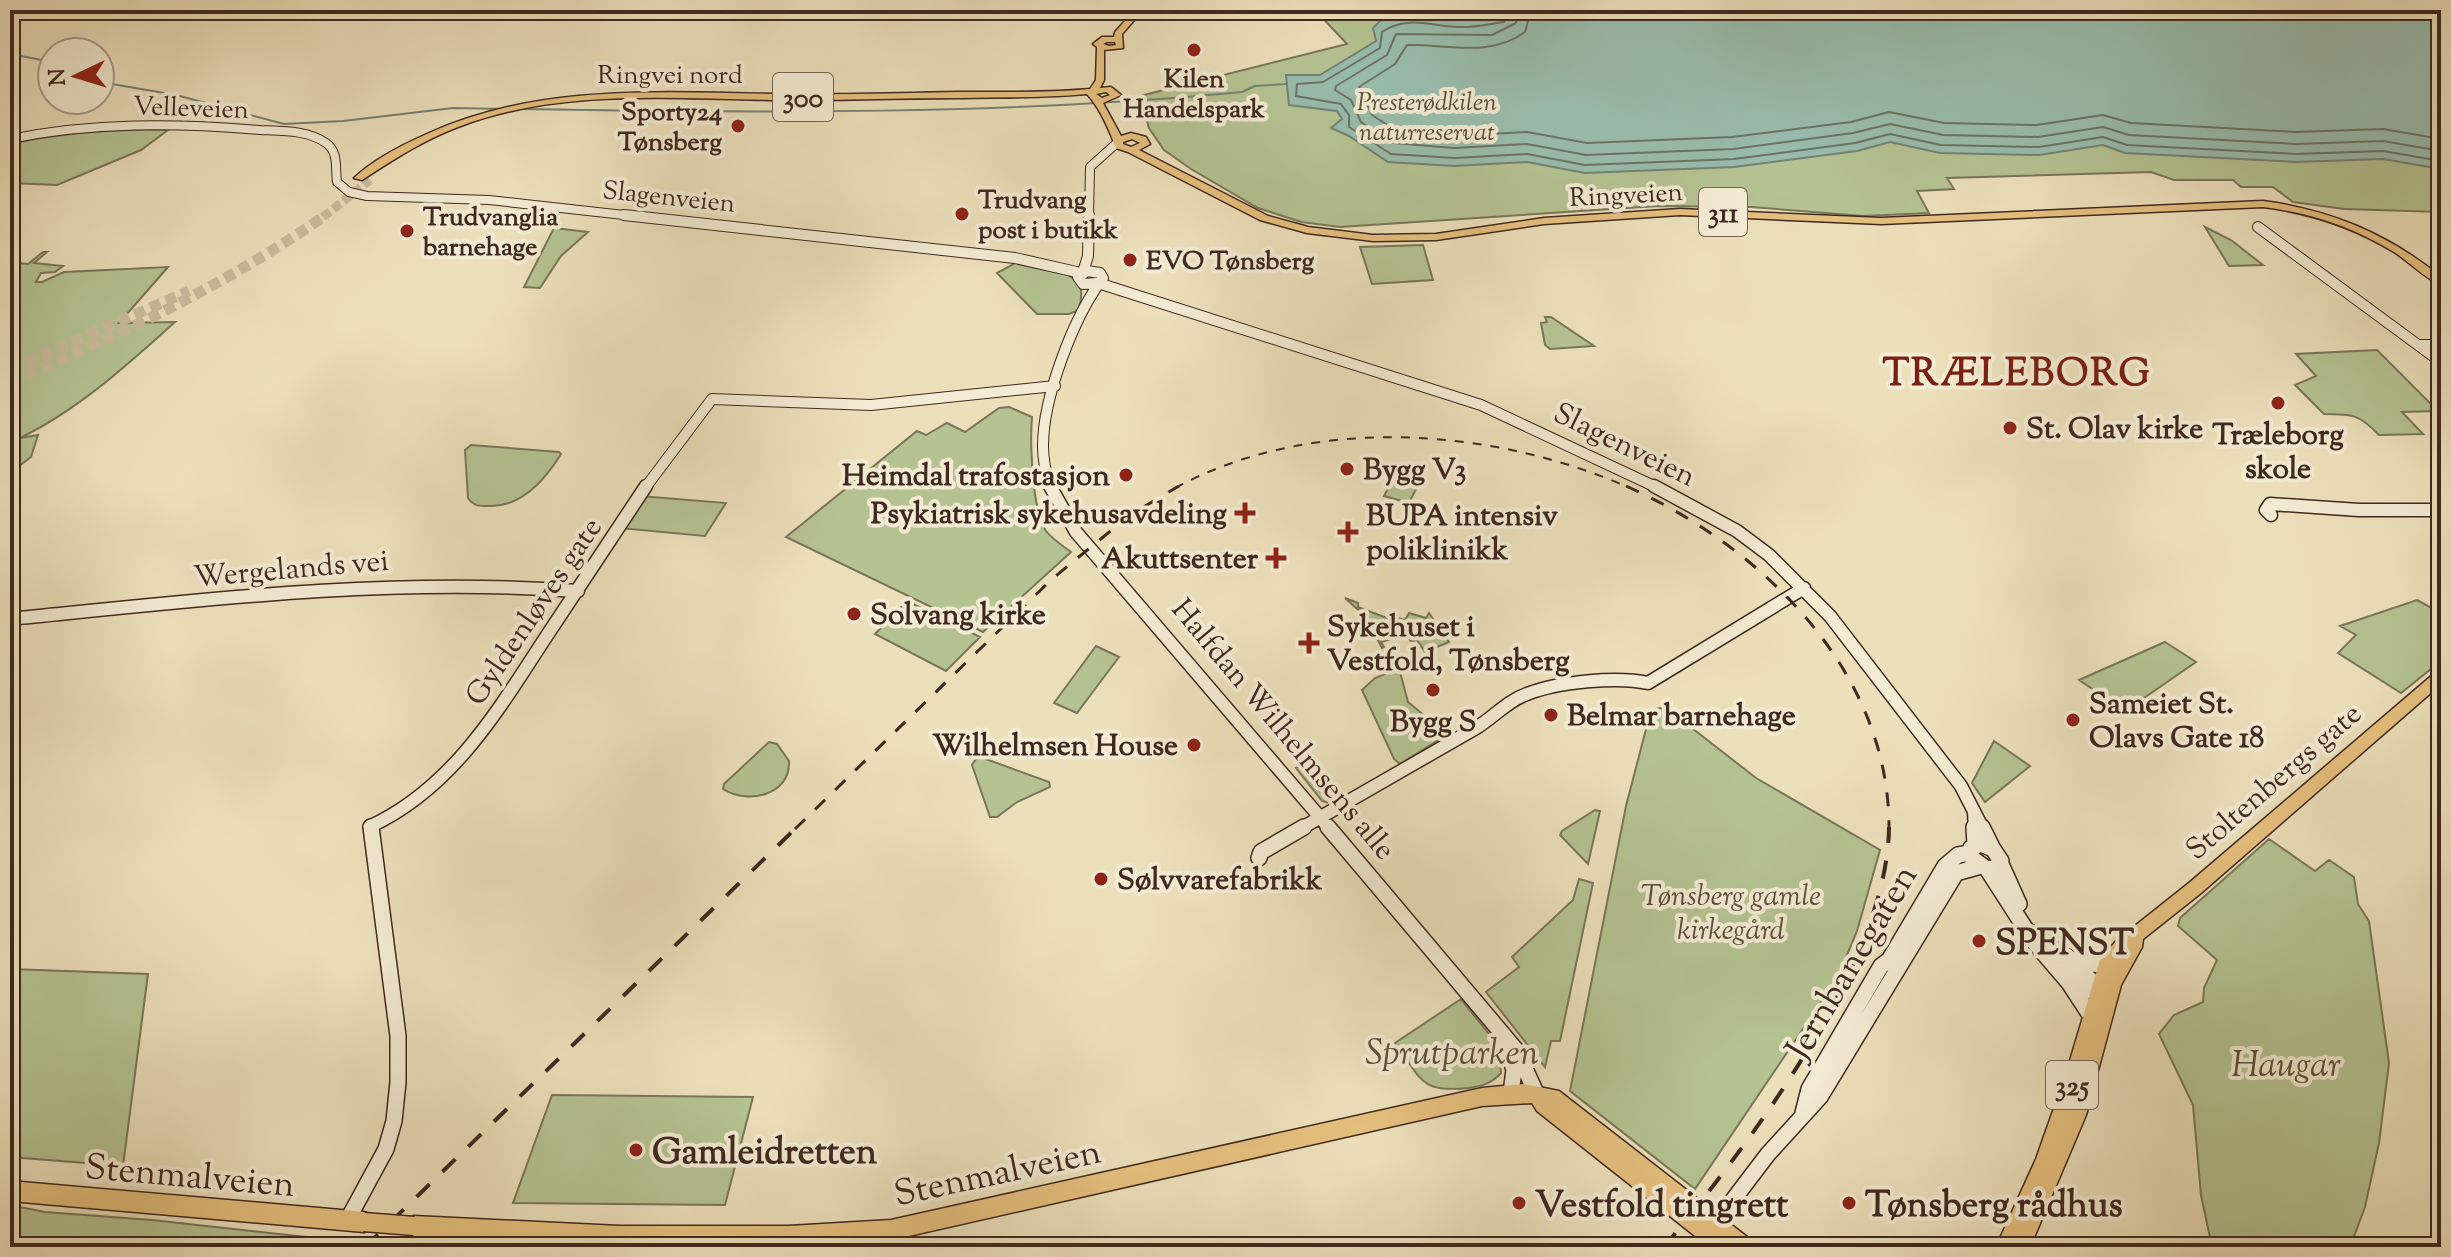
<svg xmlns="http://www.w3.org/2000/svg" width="2451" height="1257" viewBox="0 0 2451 1257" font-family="'Sorts Mill Goudy',serif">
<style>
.green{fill:#b5c392;stroke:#7a7659;stroke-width:2}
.water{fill:#99bdad;stroke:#758275;stroke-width:2}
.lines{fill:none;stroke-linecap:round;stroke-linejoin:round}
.shore{stroke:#6c7366;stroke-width:2}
.stream{stroke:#758275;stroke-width:2}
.primary-tunnel-far1{stroke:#cabb9c;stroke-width:9;stroke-dasharray:9 4;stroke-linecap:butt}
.primary-tunnel{stroke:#cabb9c;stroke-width:11;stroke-dasharray:11 6;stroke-linecap:butt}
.secondary-far3-casing{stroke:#402920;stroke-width:10}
.secondary-far2-casing{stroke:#402920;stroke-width:12}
.secondary-far1-casing{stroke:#402920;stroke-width:15}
.secondary-casing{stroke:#402920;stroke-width:18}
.primary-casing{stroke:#402920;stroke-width:3}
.secondary-far3{stroke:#f3ebd3;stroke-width:8}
.secondary-far2{stroke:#f3ebd3;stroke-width:10}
.secondary-far1{stroke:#f3ebd3;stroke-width:12}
.secondary{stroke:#f3ebd3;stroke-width:15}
.primary{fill:#e6c07e;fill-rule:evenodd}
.rail-far2{stroke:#402920;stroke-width:2;stroke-dasharray:9 9;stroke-linecap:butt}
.rail-far1{stroke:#402920;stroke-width:3;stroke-dasharray:14 14;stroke-linecap:butt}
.rail{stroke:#402920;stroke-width:4;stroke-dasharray:18 18;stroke-linecap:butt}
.primary-bridge-casing{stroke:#402920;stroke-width:21;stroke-linecap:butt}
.primary-bridge{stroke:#e6c07e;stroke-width:18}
.poi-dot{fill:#8f2418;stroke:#f3ebd3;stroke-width:3}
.labels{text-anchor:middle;stroke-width:8;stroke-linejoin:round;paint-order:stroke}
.far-street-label{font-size:26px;fill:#402920;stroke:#f3ebd3}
.far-poi-label{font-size:26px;font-weight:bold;fill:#402920;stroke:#f3ebd3;text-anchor:start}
.far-park-label{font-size:26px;font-style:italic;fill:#5d503c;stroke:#f3ebd3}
.shield{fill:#f3ebd3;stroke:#766356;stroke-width:2}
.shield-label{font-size:28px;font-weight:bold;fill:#402920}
.poi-label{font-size:30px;font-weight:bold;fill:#402920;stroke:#f3ebd3;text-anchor:start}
.street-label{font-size:30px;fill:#402920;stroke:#f3ebd3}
.park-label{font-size:30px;font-style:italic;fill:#5d503c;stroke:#f3ebd3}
.near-poi-label{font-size:36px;font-weight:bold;fill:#402920;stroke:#f3ebd3;text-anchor:start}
.near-street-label{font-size:36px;fill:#402920;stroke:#f3ebd3}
.near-park-label{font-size:36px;font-style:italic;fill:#5d503c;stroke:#f3ebd3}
.district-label{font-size:38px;font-weight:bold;letter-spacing:2px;fill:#7a1f14;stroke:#f3ebd3}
</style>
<rect width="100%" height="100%" fill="#ece0bb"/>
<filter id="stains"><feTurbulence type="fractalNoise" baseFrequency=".0025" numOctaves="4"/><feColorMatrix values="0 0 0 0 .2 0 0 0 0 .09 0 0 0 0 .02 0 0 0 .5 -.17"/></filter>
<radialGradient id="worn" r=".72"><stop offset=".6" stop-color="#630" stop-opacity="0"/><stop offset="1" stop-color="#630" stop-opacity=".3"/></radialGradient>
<path class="green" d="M1315,10H2402L2441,41V212L2344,209L2293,202L2273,187H2241L2233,180H2174L2151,172L1947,178L1954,189L1917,191L1929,213L1863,216L1751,207L1658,206L1340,227L1301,222L1258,208L1191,169L1164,150L1149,128L1140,96L1347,44Z
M168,130L141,150L57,185L10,183V144C62,133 115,128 168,130Z
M2205,227L2231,240L2263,265L2229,266Z
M554,228L588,232L561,256L540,288L524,287Z
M1423,245L1433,280L1372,284L1360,247Z
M43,252H47L34,263L63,266L55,272L41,273L36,282H42L64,272L168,267L119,323L175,322C127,365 78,410 20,438L38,435L31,457L10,473V262L28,264Z
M1019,261C1036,266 1076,269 1081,290C1082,296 1080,304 1079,310L1069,314H1037L997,273Z
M1545,317H1551L1594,346L1550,349L1545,345L1541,323L1547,322Z
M2377,350L2438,411L2402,412L2423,434L2379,435C2359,414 2352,414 2324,414L2295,385L2316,376L2296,354Z
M1009,407L1032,417C1030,442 1032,511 1046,531C1052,539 1063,546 1071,552L983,632L786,537L917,431L926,435L947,423L965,432L999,408Z
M471,445L559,452L561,454C545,480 522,506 491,506C481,506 474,507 468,498L465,450Z
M1396,472L1421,479L1409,503L1384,496Z
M640,496L726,503L705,536L619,528Z
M1345,598L1358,603V607L1392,620L1394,617L1405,620L1409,613L1426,618L1429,613L1449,642L1425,652L1417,640L1411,641L1405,635L1381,642L1384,647L1382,648L1365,616Z
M2417,600L2441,613V661L2401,693L2338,653L2356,635L2340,626Z
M907,601L980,637L946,671L875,634Z
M2165,642L2196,662L2125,711L2079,680Z
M1096,646L1119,657L1077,713L1054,703Z
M1399,668L1408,702L1443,731L1445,736L1400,764L1394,759L1362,690L1375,678Z
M1665,707L1756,778L1880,850L1857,931L1838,977L1695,1189L1570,1091L1626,806L1651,710Z
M1994,741L2030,766L1985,802L1972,783Z
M769,742L777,744L789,761C791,795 748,805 723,789L724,784Z
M983,758L1049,782L1050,787L1017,802L997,817H990L972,765L976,759Z
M1310,762L1339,798L1329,803L1322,801L1296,768Z
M1595,810L1600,811L1588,864L1560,835L1562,831Z
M2269,839L2315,871L2329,860L2354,877L2358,904L2369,921L2389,1063L2379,1143L2365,1207L2350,1247H2212L2201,1195L2193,1105L2159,1034L2174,1015L2203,1002L2204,988L2217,960L2178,926L2180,918Z
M1579,879L1593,883L1560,1041H1551L1545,1067L1486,992L1519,967L1512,957L1573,900Z
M10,969L148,974L123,1166L10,1157Z
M1461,999L1498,1045L1501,1073C1491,1084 1482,1086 1468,1088C1419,1093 1422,1079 1395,1043Z
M552,1095L753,1097L725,1205L513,1203Z
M10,1205L45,1212L152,1220L362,1243L357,1247H10Z"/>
<path class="water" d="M1501,10H2441V169L2383,159L2296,162L2125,153L2103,145L2039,155L1940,153L1890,142L1857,151L1734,167L1585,173L1527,162L1454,166L1388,162L1349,136L1331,128L1342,119L1337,111L1289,105L1286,75H1320L1376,41L1373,28L1384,17L1404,14L1458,19L1503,15Z"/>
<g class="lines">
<path class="shore" d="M1509,10L1504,22C1489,24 1473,28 1458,27C1431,26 1407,15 1382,32L1380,48L1323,82L1297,84L1296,96L1341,104L1349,115V127L1391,154L1455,158L1527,154L1585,165L1734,159L1855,143L1890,134L1941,145L2039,147L2103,137L2127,145L2296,154L2383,151L2441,161
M1519,10L1516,23L1492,35L1396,34L1387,55L1336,86L1335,90L1351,100L1361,122L1393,143L1454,148L1527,144L1586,155L1733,149L1853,133L1890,124L1943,135L2038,137L2103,127L2129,135L2296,144L2383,141L2441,151
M1531,10L1525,32C1490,58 1447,44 1407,45L1395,64L1359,87L1372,115L1398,132L1455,136L1527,132L1587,143L1732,137L1851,122L1889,112L1944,123L2037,125L2103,115L2131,123L2296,132L2383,129L2441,139"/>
<path class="stream" d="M10,54L52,62
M100,82L176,95L284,124L343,121L453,108L506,109
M522,109C762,113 1003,115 1242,92L1255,86L1286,84"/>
<path class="primary-tunnel-far1" d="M323,217L370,180"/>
<path class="primary-tunnel" d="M10,369L189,291
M10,381C121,335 227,284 326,215"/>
<defs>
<path id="secondary-far3" d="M10,139C93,122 176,123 260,130C281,131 308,130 326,143C339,152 335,168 337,182L349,192L367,196L489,200L642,217
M1089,217L1090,167L1118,142"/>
<path id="secondary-far2" d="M624,215L1015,258L1081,273
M2258,227L2441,362
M1083,272L1088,256L1089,215
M1098,283L1481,405L1658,488
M2419,345H2441
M645,488L712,399L871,405L1055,386
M1050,488C1046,474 1043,460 1043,446C1043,397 1074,316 1103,278L1100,273L1087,271L1078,277L1083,284L1097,283"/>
<path id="secondary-far1" d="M1050,486L1076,532L1330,829
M1654,486L1737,531L1769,555L1830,616L1961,786L1983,829
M2271,515L2266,510L2270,504L2359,510H2441
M10,619C200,600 387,577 578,591
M1974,812L1975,829
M371,829V826C452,788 497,712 544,640C578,589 612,537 646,486
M1300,829C1359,795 1417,762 1476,728C1494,717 1507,701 1527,694C1557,682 1617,676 1648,683L1804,588"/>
<path id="secondary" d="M1328,827L1517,1051L1537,1095
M1974,827L1975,845
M1982,827L1993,849
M1981,844L1993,849L2001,861L1999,867L1987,869L1972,858L1971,848Z
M1259,858L1261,852L1304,827
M2001,864L2019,904
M1987,869L2034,942L2069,983L2090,1015
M2036,933C2055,955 2077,965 2106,965
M2069,962L2104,991
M2069,978L2096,994L2106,996
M1506,1042L1514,1070L1511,1093
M1803,1113L1809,1089L1881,966L1889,960L1945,866L1958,855L1970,853
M347,1221L386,1149L394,1121L398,1082V1036L371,827
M1707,1247L1727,1208L1768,1154L1820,1097L1956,873L1981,866"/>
<path id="primary" d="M1135,10H1143L1122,34L1123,48L1104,50V80L1100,88L1111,87L1121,95L1103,103L1121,136L1131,133L1146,137L1150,144L1139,150L1268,216L1308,227L1373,235L1436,234L1544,218L1680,209L1881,218L2263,201C2331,210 2388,234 2441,277V285C2424,278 2410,262 2394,252C2353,227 2311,213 2263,207L1881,224L1680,215L1544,224L1436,240L1373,241L1307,233L1260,220L1128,152L1116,148C1109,129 1100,108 1087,94C1044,98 1002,97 959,98C896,98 834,101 771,100C667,98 556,89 458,127C423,140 393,160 362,180L354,178C374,159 402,145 427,134C540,82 665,93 786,94C843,95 900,93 957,92C1001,92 1046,93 1090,89L1096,80L1097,47L1093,44L1102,37H1114L1115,32ZM1107,42H1115L1116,45L1109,46L1103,44ZM1106,92L1110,95L1102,98L1096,94ZM1132,139L1140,143L1131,147L1123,144V142Z
M2441,671V684L2201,893L2143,939L2142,947L2121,985L2086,1115L2030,1247H1996L2036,1159L2066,1074L2100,960L2116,941L2189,883L2436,672Z
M1524,1084L1559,1091L1751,1240L1754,1247H1709L1537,1111L1532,1103L1482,1106L891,1240L789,1246H619L414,1236L407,1233L404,1226L407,1219L414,1216L619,1226H789L891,1220L1482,1088Z
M10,1181L364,1212L371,1215L374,1222L371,1229L364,1232L10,1201Z"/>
</defs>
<use href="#secondary-far3" class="secondary-far3-casing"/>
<use href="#secondary-far2" class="secondary-far2-casing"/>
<use href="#secondary-far1" class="secondary-far1-casing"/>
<use href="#secondary" class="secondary-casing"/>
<use href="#primary" class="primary-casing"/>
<use href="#secondary-far3" class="secondary-far3"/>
<use href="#secondary-far2" class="secondary-far2"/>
<use href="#secondary-far1" class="secondary-far1"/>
<use href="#secondary" class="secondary"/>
<use href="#primary" class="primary"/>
<path class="rail-far2" d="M1175,488C1312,414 1492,427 1630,488"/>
<path class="rail-far1" d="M1626,486C1761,546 1890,671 1889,829
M795,829L1052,579L1130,515L1179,486"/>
<path class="rail" d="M365,1247L797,827
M1664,1247C1748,1146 1888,962 1889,827"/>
<defs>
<path id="primary-bridge" d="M364,1222L414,1226"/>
</defs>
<use href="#primary-bridge" class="primary-bridge-casing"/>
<use href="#primary-bridge" class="primary-bridge"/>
</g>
<g class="poi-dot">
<circle cx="1194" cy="50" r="8"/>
<circle cx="738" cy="126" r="8"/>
<circle cx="962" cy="214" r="8"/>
<circle cx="407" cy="231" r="8"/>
<circle cx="1130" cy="260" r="8"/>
<circle cx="2278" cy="403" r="8"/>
<circle cx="2010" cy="428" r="8"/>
<circle cx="1347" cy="469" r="8"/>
<circle cx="1126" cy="475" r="8"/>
<path d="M1241 501h8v8h8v8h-8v8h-8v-8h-8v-8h8z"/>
<path d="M1344 520h8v8h8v8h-8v8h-8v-8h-8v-8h8z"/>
<path d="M1272 546h8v8h8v8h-8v8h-8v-8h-8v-8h8z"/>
<circle cx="854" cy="614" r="8"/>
<path d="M1305 631h8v8h8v8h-8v8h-8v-8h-8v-8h8z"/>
<circle cx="1433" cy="690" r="8"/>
<circle cx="1551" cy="715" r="8"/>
<circle cx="2073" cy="720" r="8"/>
<circle cx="1194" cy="745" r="8"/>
<circle cx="1101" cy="879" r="8"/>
<circle cx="1979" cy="941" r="8"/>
<circle cx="636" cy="1150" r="8"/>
<circle cx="1519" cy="1203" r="8"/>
<circle cx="1849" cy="1203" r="8"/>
</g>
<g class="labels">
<g class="far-street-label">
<text x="670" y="83">Ringvei nord</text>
<text transform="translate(191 107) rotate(2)" y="9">Velleveien</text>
<text transform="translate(1626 194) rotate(-3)" y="9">Ringveien</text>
<text transform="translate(669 196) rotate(6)" y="9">Slagenveien</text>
</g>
<g class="far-poi-label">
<text x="1194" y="87" text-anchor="middle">Kilen<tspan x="1194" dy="30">Handelspark</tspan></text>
<text x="722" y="120" text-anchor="end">Sporty24<tspan x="722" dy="30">Tønsberg</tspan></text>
<text x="978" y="208">Trudvang<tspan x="978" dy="30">post i butikk</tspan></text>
<text x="423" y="225">Trudvanglia<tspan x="423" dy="30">barnehage</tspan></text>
<text x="1146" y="269">EVO Tønsberg</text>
</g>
<g class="far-park-label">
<text x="1427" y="110">Presterødkilen<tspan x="1427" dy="30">naturreservat</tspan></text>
</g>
<g class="shield">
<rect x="773" y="73" width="60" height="48" rx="6"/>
<rect x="1699" y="188" width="48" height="48" rx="6"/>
<rect x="2046" y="1061" width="52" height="48" rx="6"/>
</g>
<g class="shield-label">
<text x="803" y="107">300</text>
<text x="1723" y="222">311</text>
<text x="2072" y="1095">325</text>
</g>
<g class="poi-label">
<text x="2026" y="438">St. Olav kirke</text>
<text x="2278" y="444" text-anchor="middle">Træleborg<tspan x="2278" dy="34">skole</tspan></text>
<text x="1363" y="479">Bygg V3</text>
<text x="1110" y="485" text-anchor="end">Heimdal trafostasjon</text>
<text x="1227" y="523" text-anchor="end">Psykiatrisk sykehusavdeling</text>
<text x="1366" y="525">BUPA intensiv<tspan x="1366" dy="34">poliklinikk</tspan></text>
<text x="1258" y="568" text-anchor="end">Akuttsenter</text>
<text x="870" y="624">Solvang kirke</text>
<text x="1327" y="636">Sykehuset i<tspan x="1327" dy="34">Vestfold, Tønsberg</tspan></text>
<text x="2089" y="713">Sameiet St.<tspan x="2089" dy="34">Olavs Gate 18</tspan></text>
<text x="1567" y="725">Belmar barnehage</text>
<text x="1433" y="731" text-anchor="middle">Bygg S</text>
<text x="1178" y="755" text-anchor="end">Wilhelmsen House</text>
<text x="1117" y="889">Sølvvarefabrikk</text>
</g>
<g class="street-label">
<text transform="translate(1625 444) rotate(26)" y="10">Slagenveien</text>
<text transform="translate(291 568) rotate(-5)" y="10">Wergelands vei</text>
<text transform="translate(533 611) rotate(-56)" y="10">Gyldenløves gate</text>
<text transform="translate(1284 729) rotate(50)" y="10">Halfdan Wilhelmsens alle</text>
<text transform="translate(2273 781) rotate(-41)" y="10">Stoltenbergs gate</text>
</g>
<g class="park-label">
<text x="1731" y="905">Tønsberg gamle<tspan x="1731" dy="34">kirkegård</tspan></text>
</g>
<g class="near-poi-label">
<text x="1995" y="954">SPENST</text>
<text x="652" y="1163">Gamleidretten</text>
<text x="1535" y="1216">Vestfold tingrett</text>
<text x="1865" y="1216">Tønsberg rådhus</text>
</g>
<g class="near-street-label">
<text transform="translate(1850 961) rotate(-59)" y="13">Jernbanegaten</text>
<text transform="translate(997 1171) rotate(-12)" y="13">Stenmalveien</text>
<text transform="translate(190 1174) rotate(5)" y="13">Stenmalveien</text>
</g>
<g class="near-park-label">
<text x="1452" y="1064">Sprutparken</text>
<text x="2286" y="1076">Haugar</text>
</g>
<g class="district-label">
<text x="2017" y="385">TRÆLEBORG</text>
</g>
</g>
<rect width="2451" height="1257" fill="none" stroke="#ece0bb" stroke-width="40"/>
<rect x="12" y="12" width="2427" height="1233" fill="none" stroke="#402920" stroke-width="4"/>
<rect x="20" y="20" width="2411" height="1217" fill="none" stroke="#402920" stroke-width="2"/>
<g transform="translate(76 76) rotate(266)"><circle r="38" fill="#f3ebd3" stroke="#ab9d8b" stroke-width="2"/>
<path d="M0-6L14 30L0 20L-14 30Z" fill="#8f2418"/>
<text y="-12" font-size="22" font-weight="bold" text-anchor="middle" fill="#402920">N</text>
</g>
<rect width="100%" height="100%" filter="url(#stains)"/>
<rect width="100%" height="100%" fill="url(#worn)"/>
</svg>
